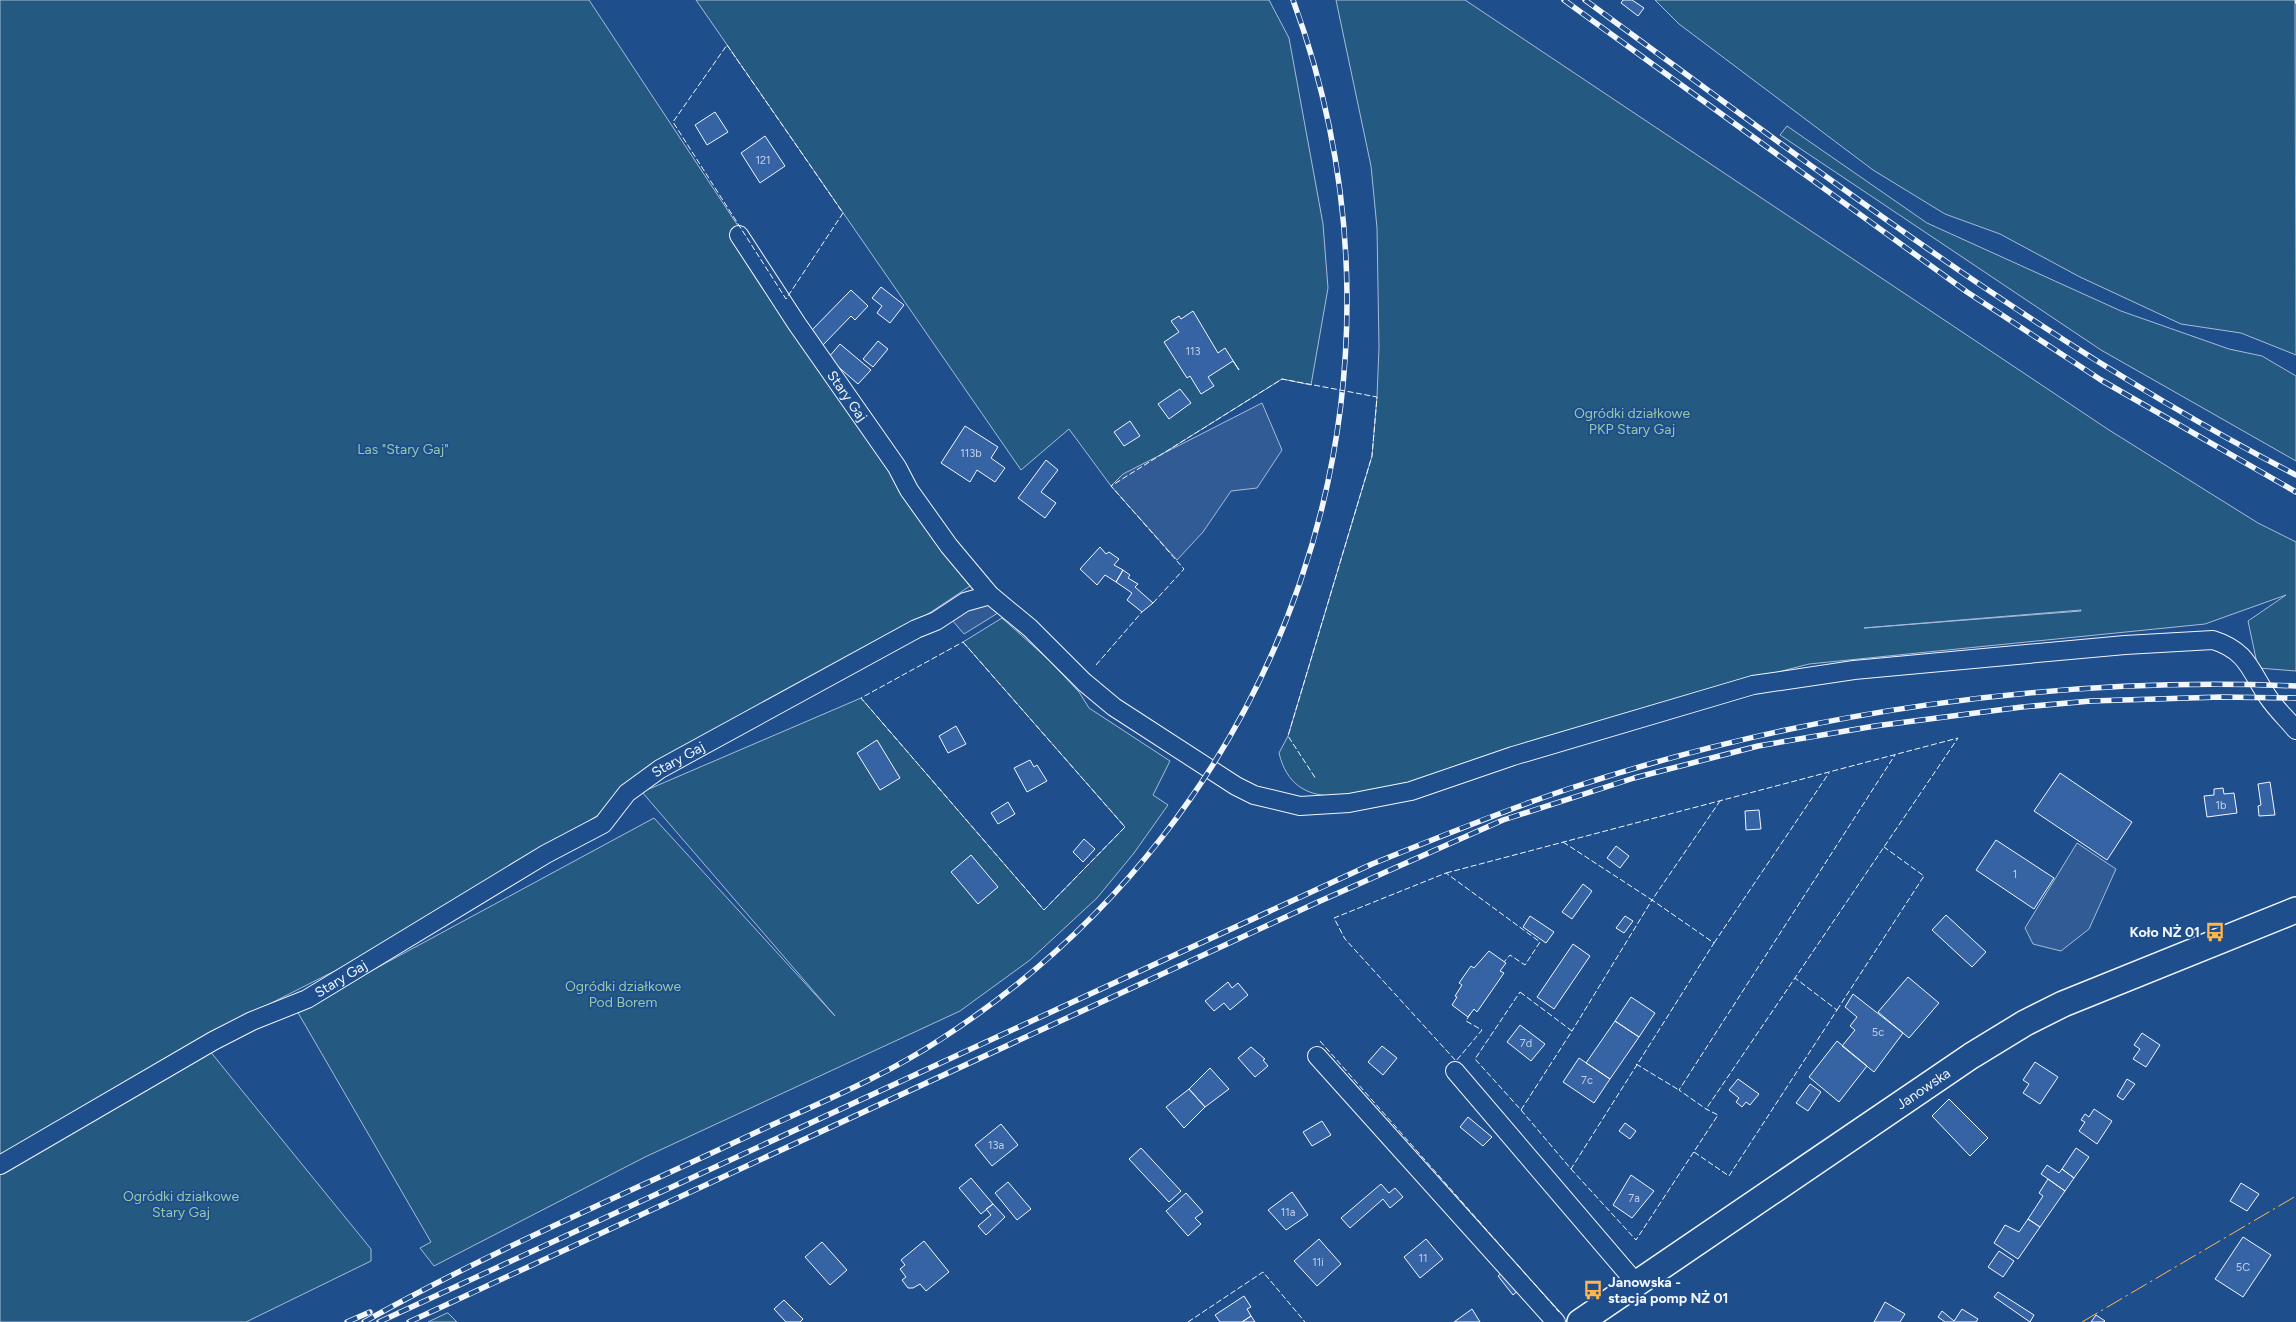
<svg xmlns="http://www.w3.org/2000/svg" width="2296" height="1322" viewBox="0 0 2296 1322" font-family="Figtree,sans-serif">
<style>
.green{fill:#245a82;stroke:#a8bbd7;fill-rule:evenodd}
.parking{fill:#305b95;stroke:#a8bbd7}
.building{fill:#3563a3;stroke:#f2f6ff}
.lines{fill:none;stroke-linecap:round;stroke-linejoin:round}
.street-casing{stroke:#f2f6ff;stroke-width:20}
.secondary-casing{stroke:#f2f6ff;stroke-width:28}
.street{stroke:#1f4e8c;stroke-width:18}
.secondary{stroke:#1f4e8c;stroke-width:25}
.rail-casing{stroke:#f2f6ff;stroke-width:5.5}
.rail{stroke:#1f4e8c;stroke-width:4;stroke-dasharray:11;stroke-linecap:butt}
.fence{stroke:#f2f6ff;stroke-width:1;stroke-dasharray:6 2.5;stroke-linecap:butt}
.power{stroke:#ffb74d;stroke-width:1;stroke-dasharray:18 4 2.5 4;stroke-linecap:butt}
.labels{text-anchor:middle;stroke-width:4;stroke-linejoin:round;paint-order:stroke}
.number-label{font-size:11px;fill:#c3d1e8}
.street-label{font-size:14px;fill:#f2f6ff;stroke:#1f4e8c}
.park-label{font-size:14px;fill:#97c8a6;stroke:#1f4e8c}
.poi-label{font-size:14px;font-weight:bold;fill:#f2f6ff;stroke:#1f4e8c;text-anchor:end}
</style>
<rect width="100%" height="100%" fill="#1f4e8c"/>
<path class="green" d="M0,0H589L777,285L943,549L970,586L916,622L378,949L216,1031L0,1160Z
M696,0H1269L1289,38L1323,224L1328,288L1311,385L1282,379L1111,486L1069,429L1021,470Z
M1336,0H1465L2109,430L2258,523L2296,542V671L2258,668L2248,621L2286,595L2205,624L1809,664L1755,678L1404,784C1358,794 1294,816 1279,753L1288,736L1372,456L1377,397L1379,347L1377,228L1371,166ZM2081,610V611L1864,628Z
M1655,0H2295L2296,355L2241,333L2181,324L2080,277L2000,234L1945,214L1873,170L1679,24Z
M1787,126L1927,223L2121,311L2229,349L2262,356L2296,376V461L2101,350L1780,135Z
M1002,618L1049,660L1079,692L1089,708L1170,761L1153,795L1168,805L1134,853L1097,898L1030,960L960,1011L645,1157L434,1266L420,1248L431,1242L297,1011L654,818L835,1016L642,792L861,698L1044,910L1125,827L963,642Z
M209,1050L371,1249V1261L246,1322H0V1174Z
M448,1313L457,1322H428L447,1313Z"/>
<path class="parking" d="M1262,403L1282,450L1257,488L1231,491L1203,532L1177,560L1111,486L1123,474Z
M990,595L1006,608L964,634L946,613Z
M2077,843L2116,869L2089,929L2061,951L2033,944L2025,928Z"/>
<path class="building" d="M1623,0H1632L1644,8L1638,16L1621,3Z
M715,112L728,132L707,145L695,125Z
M765,136L785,166L760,183L741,153Z
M881,287L904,305L890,323L877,313L882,306L872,298Z
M851,290L868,306L855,320L851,316L822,346L808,334Z
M1193,311L1218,353L1225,348L1239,370L1233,361L1208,377L1214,386L1201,394L1190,376L1187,378L1164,342L1179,332L1171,321L1179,316L1181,319Z
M878,341L888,349L873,367L863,359Z
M840,344L871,370L858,384L828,358Z
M1180,389L1191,403L1169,419L1158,404Z
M1130,421L1140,436L1124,446L1114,432Z
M965,426L998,447L991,458L1005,468L995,482L977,470L970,482L941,463Z
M1046,460L1058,470L1041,492L1056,503L1045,518L1018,498Z
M1100,547L1106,554L1109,552L1119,559L1114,565L1123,570L1116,582L1105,575L1097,585L1080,569Z
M1123,570L1130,575L1128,578L1138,584L1135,587L1153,603L1142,612L1127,600L1132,593L1116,582Z
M956,726L966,744L948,753L939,736Z
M877,740L900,778L880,790L857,753Z
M1030,760L1034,767L1037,765L1047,781L1027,792L1014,768Z
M2060,773L2132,822L2107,860L2034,811Z
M2270,782L2275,815L2259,816L2258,806L2261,805L2258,784Z
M2223,788L2224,794L2234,793L2237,813L2207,817L2204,796L2214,795V789Z
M1008,802L1015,814L998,824L991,813Z
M1759,810L1761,829L1746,830L1745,811Z
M1084,839L1095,849L1083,862L1073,852Z
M1996,840L2054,878L2034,909L1976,870Z
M1616,846L1629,856L1620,868L1607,858Z
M971,855L998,887L978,904L951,872Z
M1583,884L1592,891L1572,919L1562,912Z
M1946,915L1986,952L1972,967L1932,930Z
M1530,916L1554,932L1546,943L1523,927Z
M1625,916L1633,921L1624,933L1616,928Z
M1573,944L1590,956L1554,1009L1537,997Z
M1489,951L1506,963L1500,971L1504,973L1477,1012L1474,1009L1468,1017L1452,1005L1457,997L1455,996L1462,985L1459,983L1471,966L1474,968Z
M1908,977L1939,1003L1909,1038L1878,1012Z
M1228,982L1232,988L1238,983L1248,995L1230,1010L1224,1003L1214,1011L1205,1001Z
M1853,994L1903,1033L1874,1072L1842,1046L1855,1030L1850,1026L1857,1017L1845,1007Z
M1631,997L1655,1013L1639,1037L1615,1021Z
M1615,1021L1639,1037L1610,1079L1586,1063Z
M1520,1025L1545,1044L1531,1061L1507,1042Z
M2142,1033L2160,1045L2146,1067L2133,1059L2140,1049L2134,1045Z
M1837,1041L1867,1066L1839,1102L1809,1077Z
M1382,1046L1397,1058L1383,1075L1368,1062Z
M1251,1047L1265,1059L1263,1060L1268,1066L1255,1077L1238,1058Z
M1579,1058L1610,1079L1594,1103L1563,1082Z
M2035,1062L2058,1077L2040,1104L2023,1093L2029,1084L2023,1080Z
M1210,1068L1229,1089L1205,1107L1189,1089Z
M1738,1079L1759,1094L1750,1105L1746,1102L1742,1107L1736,1102L1739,1098L1729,1090Z
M2127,1079L2135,1084L2123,1100L2117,1096Z
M1810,1084L1821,1092L1808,1111L1796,1103Z
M1189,1089L1205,1107L1184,1128L1166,1107Z
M1949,1099L1988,1138L1970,1156L1932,1116Z
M2094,1109L2112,1121L2097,1144L2079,1131L2085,1122L2081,1120L2085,1114L2089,1117Z
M1468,1117L1492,1137L1483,1146L1460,1127Z
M1322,1121L1331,1135L1312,1146L1303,1132Z
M1625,1123L1636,1131L1630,1139L1619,1131Z
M1001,1124L1018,1145L992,1166L975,1145Z
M1141,1148L1181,1191L1169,1202L1129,1159Z
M2076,1148L2089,1157L2074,1178L2062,1169Z
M2047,1165L2059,1173L2062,1169L2074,1178L2065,1191L2041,1174Z
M1631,1175L1654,1191L1632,1218L1613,1205Z
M971,1178L993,1204L981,1214L959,1188Z
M2048,1179L2065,1191L2040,1227L2028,1219L2043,1196L2039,1193Z
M1008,1182L1031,1209L1017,1220L995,1193Z
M2241,1183L2259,1194L2247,1211L2230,1201Z
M1381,1184L1389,1193L1395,1188L1403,1197L1390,1208L1383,1199L1350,1228L1341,1218Z
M1292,1192L1308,1215L1286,1230L1268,1210Z
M1186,1193L1203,1212L1195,1218L1201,1224L1188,1236L1166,1211Z
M993,1204L1005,1217L986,1235L978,1226L991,1215L986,1209Z
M2028,1219L2040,1227L2018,1259L1994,1243L2005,1225L2019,1232Z
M2243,1237L2271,1255L2243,1297L2215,1279Z
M1319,1239L1341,1264L1317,1286L1294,1261Z
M1426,1239L1443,1259L1420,1278L1404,1257Z
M924,1241L949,1272L926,1291L920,1284L913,1288H908L902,1280L906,1277L900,1269L905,1265L901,1260Z
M822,1242L847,1270L830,1285L805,1257Z
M1999,1251L2014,1261L2003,1277L1988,1267Z
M1505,1271L1520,1289L1513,1295L1498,1276Z
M1998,1292L2034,1315L2030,1322L1994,1297Z
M1244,1296L1251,1307L1247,1309L1251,1316L1242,1322H1220L1215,1315Z
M784,1300L803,1319L800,1322H786L774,1309Z
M1885,1302L1905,1314L1900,1322H1874Z
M1472,1309L1480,1322H1454Z
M1962,1309L1978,1319L1976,1322H1945L1938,1317L1942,1311L1954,1321Z
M2096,1315L2105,1321L2104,1322H2091Z
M1251,1316L1255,1322H1242Z"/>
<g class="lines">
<defs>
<g id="street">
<path id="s1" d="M739,235L797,324L897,467L909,490L949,546L990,595L1030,628L1084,682L1114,707L1236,786L1254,795L1300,806L1349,803L1411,791L1513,756L1753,685L1854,670L2125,645L2213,640C2248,651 2250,671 2268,697C2276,709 2287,719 2296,730"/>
<path d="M1317,1056L1556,1322"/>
<path d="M1455,1071L1636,1283"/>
<path id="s2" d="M0,1165L213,1041L252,1021L307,999L546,854L603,824L627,793L660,769L916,629L936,621L965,602L990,595"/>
</g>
<g id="secondary">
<path id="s3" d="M1580,1322L1971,1056L2025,1023L2063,1004L2296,910"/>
</g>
</defs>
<use href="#street" class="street-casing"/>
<use href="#secondary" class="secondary-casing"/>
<use href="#street" class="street"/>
<use href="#secondary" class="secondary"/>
<defs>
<path id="rail" d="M1564,0L1967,292L2101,380L2296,492
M1585,0C1815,168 2042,344 2296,475
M347,1322L370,1312
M364,1322C492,1250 628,1193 761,1130C822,1102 885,1076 941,1039C1287,816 1436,388 1293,0
M379,1322L1372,864C1437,838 1502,811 1568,789C1801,712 2051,676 2296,686
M409,1322L1318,902L1503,820L1634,778L1758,746L1875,726L2022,707L2091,701L2221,697L2296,698"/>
</defs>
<use href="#rail" class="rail-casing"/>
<use href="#rail" class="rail"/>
<path class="fence" d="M2295,0L2296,4
M727,45L843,213L786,299L673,122Z
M1153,603L1184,569L1111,486L1282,379L1377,397L1372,456L1288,736L1316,779
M963,642L1125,827L1044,910L861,698Z
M1096,665L1142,612
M1563,842L1652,900L1720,801
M1446,873L1958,738L1706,1109
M1714,943L1829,773
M1520,992L1572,1031L1521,1110L1475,1059Z
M1837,1010L1924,876L1884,847
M1470,1014L1466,1021L1482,1030L1456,1061L1345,939L1334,918L1446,873L1540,942L1525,965L1510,955L1504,962
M1320,1041L1559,1312
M1636,1064L1679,1090
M1521,1110L1571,1169L1714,943L1652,900L1572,1031
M1694,1152L1729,1176L1837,1010L1795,978
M1571,1169L1636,1240L1718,1115L1706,1109L1679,1090L1895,755
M1188,1322L1263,1272L1305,1322"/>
<path class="power" d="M2082,1322L2296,1196"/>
</g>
<defs>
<symbol id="bus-bare" viewBox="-9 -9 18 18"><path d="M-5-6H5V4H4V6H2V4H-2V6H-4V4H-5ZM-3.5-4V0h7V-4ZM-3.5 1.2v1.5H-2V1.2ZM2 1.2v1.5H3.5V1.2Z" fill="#ffb74d" stroke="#1f4e8c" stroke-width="2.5" paint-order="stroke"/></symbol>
</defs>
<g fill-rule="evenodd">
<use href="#bus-bare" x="2201" y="918" width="28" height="28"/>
<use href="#bus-bare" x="1579" y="1276" width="28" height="28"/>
</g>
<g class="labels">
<g class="number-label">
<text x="763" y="164">121</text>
<text x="1193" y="355">113</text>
<text x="971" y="457">113b</text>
<text x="2221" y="809">1b</text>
<text x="2015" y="878">1</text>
<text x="1878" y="1036">5c</text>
<text x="1526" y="1047">7d</text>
<text x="1587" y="1084">7c</text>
<text x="996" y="1149">13a</text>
<text x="1634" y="1202">7a</text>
<text x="1288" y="1216">11a</text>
<text x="1423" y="1262">11</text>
<text x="1318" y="1266">11i</text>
<text x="2243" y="1271">5C</text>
</g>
<g class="street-label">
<text dy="5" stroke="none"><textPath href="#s1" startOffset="194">Stary Gaj</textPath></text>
<text dy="5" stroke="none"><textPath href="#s2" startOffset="794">Stary Gaj</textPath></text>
<text dy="5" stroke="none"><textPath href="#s2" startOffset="389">Stary Gaj</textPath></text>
<text dy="5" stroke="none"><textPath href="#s3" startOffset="415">Janowska</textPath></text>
</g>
<g class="park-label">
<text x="1632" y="418">Ogródki działkowe<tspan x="1632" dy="16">PKP Stary Gaj</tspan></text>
<text x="403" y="454">Las "Stary Gaj"</text>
<text x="623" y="991">Ogródki działkowe<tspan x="623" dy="16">Pod Borem</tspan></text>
<text x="181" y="1201">Ogródki działkowe<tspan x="181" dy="16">Stary Gaj</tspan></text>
</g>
<g class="poi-label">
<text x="2200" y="937">Koło NŻ 01</text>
<text x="1608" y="1287" text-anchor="start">Janowska -<tspan x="1608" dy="16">stacja pomp NŻ 01</tspan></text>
</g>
</g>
</svg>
